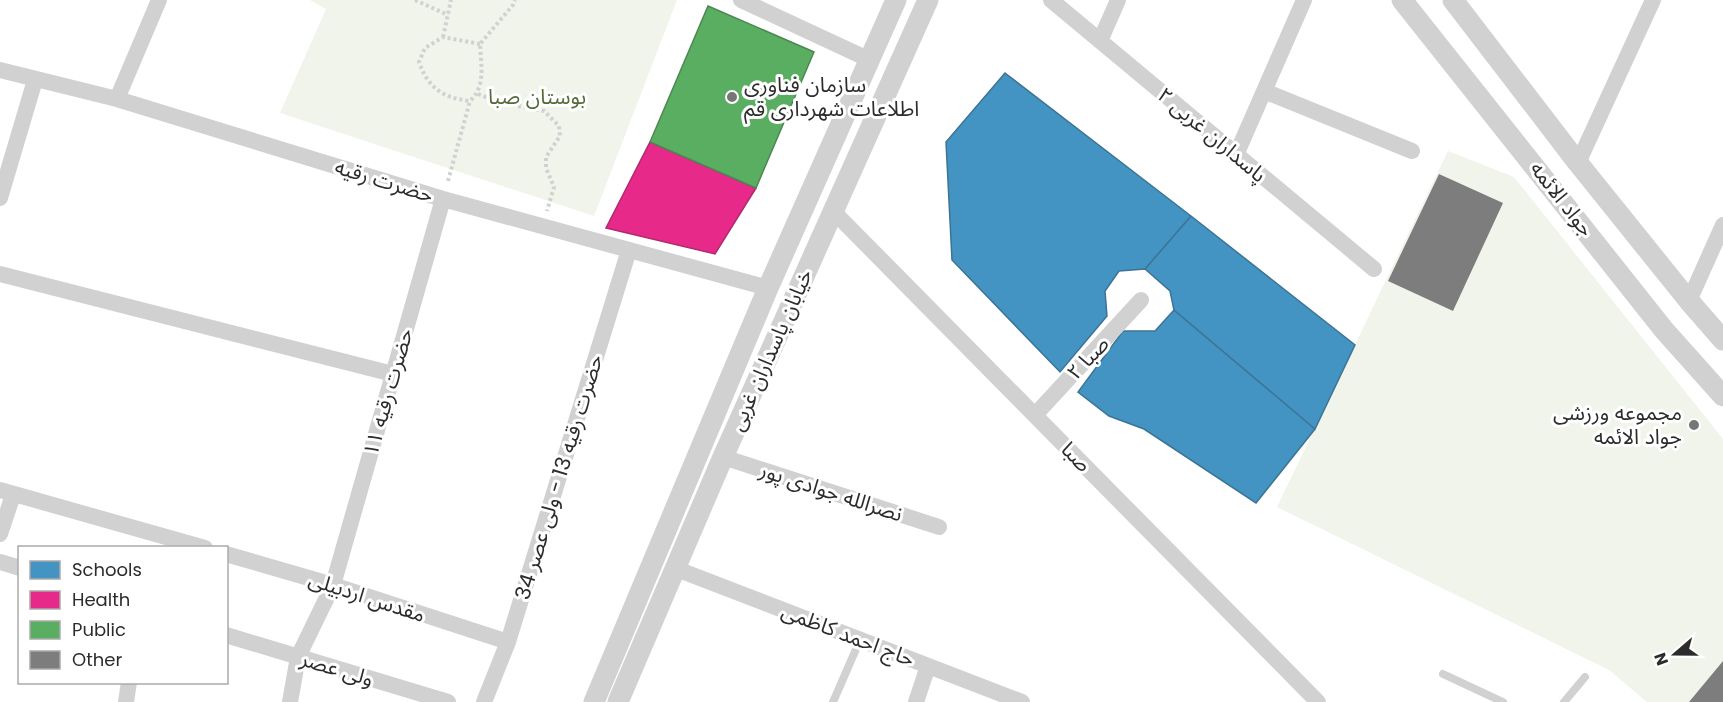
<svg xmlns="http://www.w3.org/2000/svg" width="1723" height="702" viewBox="0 0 1723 702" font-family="Poppins,'Noto Sans Arabic',sans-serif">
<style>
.green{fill:#f0f4ea;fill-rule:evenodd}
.schools{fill:#4393c3;stroke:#3c7496;stroke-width:1.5}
.health{fill:#e7298a;stroke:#af2a6e;stroke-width:1.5}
.public{fill:#5aae61;stroke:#4c8751;stroke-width:1.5}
.building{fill:#7d7d7d}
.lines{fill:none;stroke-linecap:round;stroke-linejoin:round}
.path{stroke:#d1d1d1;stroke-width:4;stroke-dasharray:3 3;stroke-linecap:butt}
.service{stroke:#d1d1d1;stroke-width:8}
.minor{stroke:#d1d1d1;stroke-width:16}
.tertiary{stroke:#d1d1d1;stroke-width:21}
.poi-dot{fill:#767676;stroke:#fff;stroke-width:2}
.labels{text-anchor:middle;stroke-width:6;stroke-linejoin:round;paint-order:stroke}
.poi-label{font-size:21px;fill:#2c2c2c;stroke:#fff;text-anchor:start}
.park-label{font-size:21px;fill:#546a37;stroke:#fff}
.street-label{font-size:21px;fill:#2c2c2c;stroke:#fff}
</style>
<rect width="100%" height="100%" fill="#fff"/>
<path class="green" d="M310,0H677L594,216L280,113L326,9Z
M1448,151L1514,177L1723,439V661L1689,702H1647L1609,670L1277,507ZM1439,174L1503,203L1453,311L1388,281Z"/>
<path class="schools" d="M1005,73L1191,216L1145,269L1119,271L1105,291L1107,316L1060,372L952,260L946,142Z
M1191,216L1355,345L1315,429L1174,310L1170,291L1145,269Z
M1174,310L1315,429L1256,503L1144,429L1109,416L1078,392L1123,331H1155Z"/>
<path class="health" d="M650,142L756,188L715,254L606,228Z"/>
<path class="public" d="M708,6L814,52L756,188L650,142Z"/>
<path class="building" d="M1439,174L1503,203L1453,311L1388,281Z
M1723,661V702H1689Z"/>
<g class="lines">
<path class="path" d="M415,0L448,15
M443,37L451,0
M480,44L443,37L425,48L419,62C428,88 443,98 470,101C486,86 481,65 480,44L513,5L515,0
M478,94L498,102L544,111L559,126L560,136L546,157V168L554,187L547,211
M448,181L470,101"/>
<path class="service" d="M1443,674L1503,702
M833,702L860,640
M1564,702L1585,677"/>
<path class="minor" d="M741,0L870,60
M1051,0L1374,269
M1100,41L1118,0
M0,70L117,99L443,199L768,288
M1264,91L1412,151
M117,99L159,0
M1236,155L1304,0
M1578,163L1653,0
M0,198L35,80
M834,212L1318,702
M0,274L393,374
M1689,301L1723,225
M1035,415L1141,300
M723,457L939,527
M0,490L205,548
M0,534L13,495
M226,554L333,585L508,642
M0,562L20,568
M674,568L1022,702
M226,635L448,702
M126,702L129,682
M290,702L298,657L333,585L443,199
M484,702L508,642L629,250
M916,702L928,666"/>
<path class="tertiary" d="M1402,0L1664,330L1723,396
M1453,0L1578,163L1689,301L1723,340
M594,702L768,288L896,0
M618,702L723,457L928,0"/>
</g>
<g class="poi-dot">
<circle cx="732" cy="97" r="6"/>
<circle cx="1694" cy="425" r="6"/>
</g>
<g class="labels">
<g class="poi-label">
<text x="744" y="92">سازمان فناوری<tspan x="744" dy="24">اطلاعات شهرداری قم</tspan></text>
<text x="1682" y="420" text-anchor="end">مجموعه ورزشی<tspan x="1682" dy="24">جواد الائمه</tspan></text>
</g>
<g class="park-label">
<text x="537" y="104">بوستان صبا</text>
</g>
<g class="street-label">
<text transform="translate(1212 135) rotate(40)" y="7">پاسداران غربی ۲</text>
<text transform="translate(384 181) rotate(17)" y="7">حضرت رقیه</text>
<text transform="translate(1562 199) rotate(52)" y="7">جواد الائمه</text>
<text transform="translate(771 350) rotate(-66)" y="7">خیابان پاسداران غربی</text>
<text transform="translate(1088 358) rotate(-47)" y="7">صبا ۲</text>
<text transform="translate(388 392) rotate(-74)" y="7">حضرت رقیه ۱۱</text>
<text transform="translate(1076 457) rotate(45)" y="7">صبا</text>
<text transform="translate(559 477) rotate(-73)" y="7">حضرت رقیه 13 - ولی عصر 34</text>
<text transform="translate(831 492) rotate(18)" y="7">نصرالله جوادی پور</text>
<text transform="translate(367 597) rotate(18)" y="7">مقدس اردبیلی</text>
<text transform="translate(848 635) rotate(21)" y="7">حاج احمد کاظمی</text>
<text transform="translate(337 669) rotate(17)" y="7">ولی عصر</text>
</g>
</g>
<rect x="18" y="546" width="210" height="138" fill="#ffffff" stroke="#ababab" stroke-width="1.5"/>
<rect x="30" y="561" width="30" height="18" fill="#4393c3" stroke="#ababab" stroke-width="1.5"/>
<text x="72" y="576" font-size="18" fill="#2c2c2c">Schools</text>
<rect x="30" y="591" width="30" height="18" fill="#e7298a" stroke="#ababab" stroke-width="1.5"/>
<text x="72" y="606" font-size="18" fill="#2c2c2c">Health</text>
<rect x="30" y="621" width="30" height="18" fill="#5aae61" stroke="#ababab" stroke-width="1.5"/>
<text x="72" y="636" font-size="18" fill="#2c2c2c">Public</text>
<rect x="30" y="651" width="30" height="18" fill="#7d7d7d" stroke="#ababab" stroke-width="1.5"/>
<text x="72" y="666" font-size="18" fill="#2c2c2c">Other</text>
<g transform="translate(1675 654) rotate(250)" stroke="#ffffff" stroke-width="4.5" paint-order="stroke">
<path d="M0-4.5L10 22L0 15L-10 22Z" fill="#2c2c2c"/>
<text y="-9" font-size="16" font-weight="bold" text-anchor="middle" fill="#2c2c2c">N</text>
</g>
</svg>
